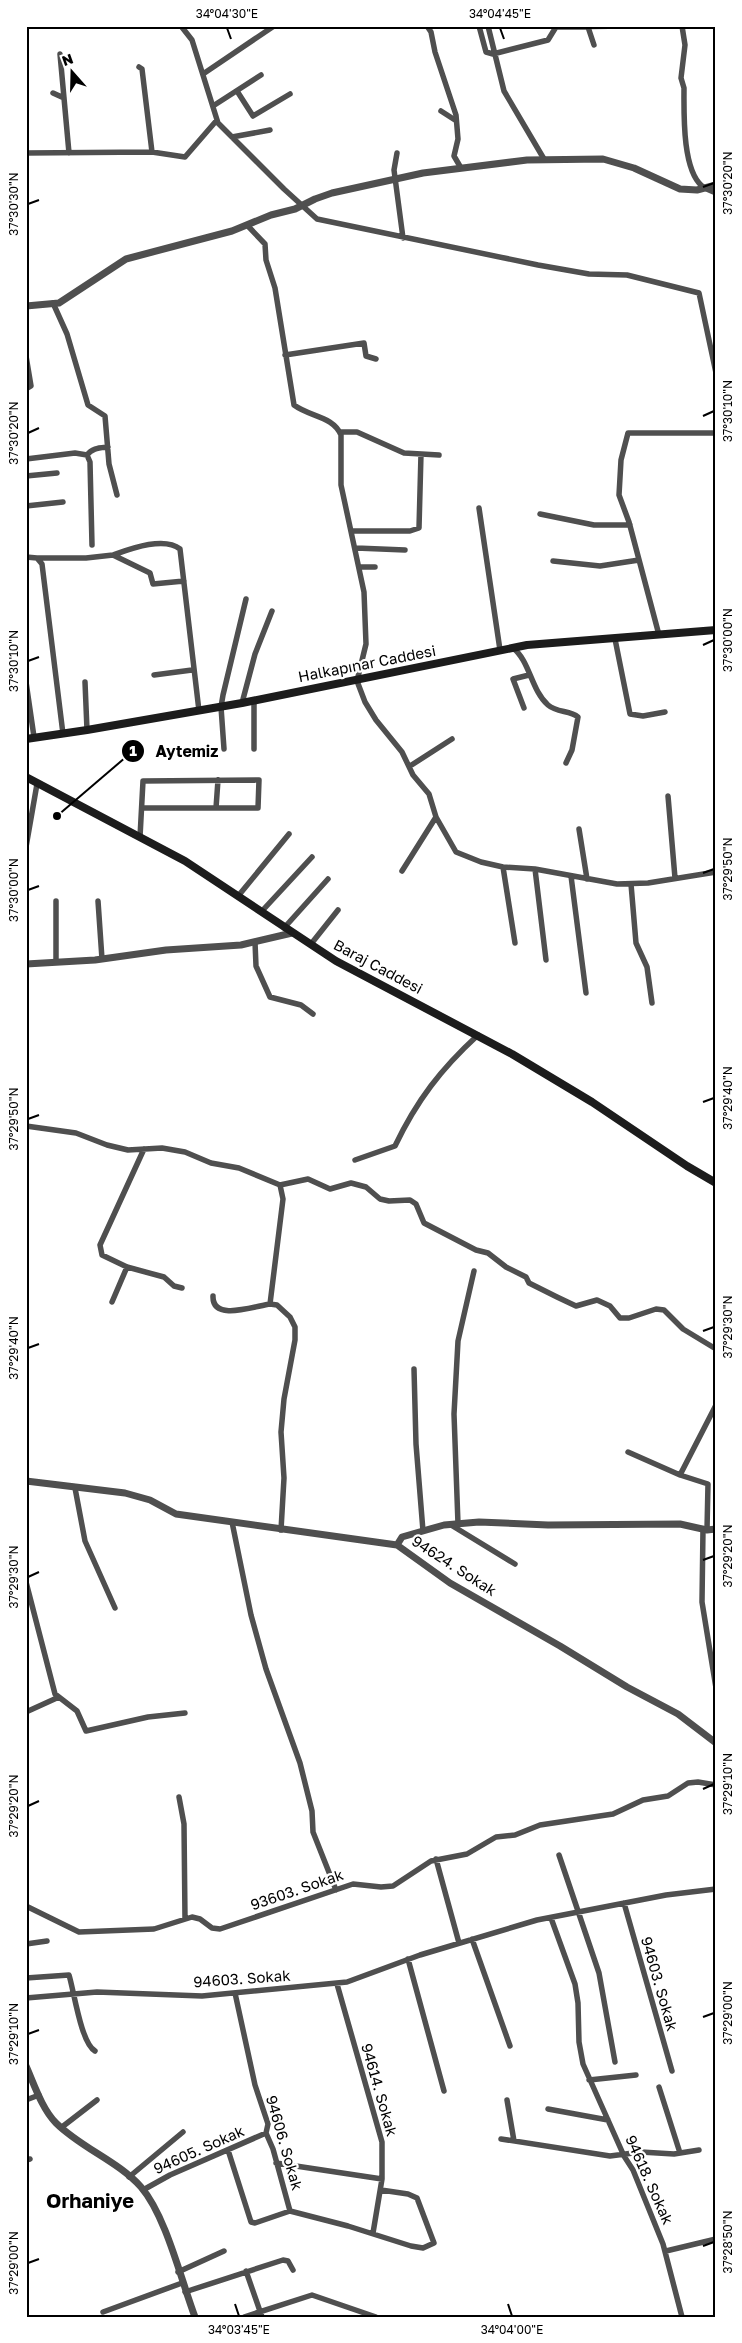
<svg xmlns="http://www.w3.org/2000/svg" width="742" height="2343" viewBox="0 0 742 2343" font-family="'Golos Text',sans-serif">
<style>
.lines{fill:none;stroke-linecap:round;stroke-linejoin:round}
.minor{stroke:#4f4f4f;stroke-width:5.5}
.tertiary{stroke:#4f4f4f;stroke-width:7}
.secondary{stroke:#1c1c1c;stroke-width:8}
.ticks{fill:none;stroke:#000;stroke-width:2}
.labels{text-anchor:middle;stroke-width:4.5;stroke-linejoin:round;paint-order:stroke}
.street-label{font-size:15px;fill:#000;stroke:#fff}
.district-label{font-size:20px;font-weight:bold;fill:#000;stroke:#fff}
.leader{fill:none;stroke:#000;stroke-width:2}
.callout-dot{fill:#000;stroke:#fff;stroke-width:2}
.mark-label{font-size:15px;text-anchor:middle;font-weight:bold;fill:#fff}
.callout-label{font-size:16px;text-anchor:middle;font-weight:bold;fill:#000;stroke:#fff;stroke-width:4.5;stroke-linejoin:round;paint-order:stroke}
.neatline{fill:none;stroke:#000;stroke-width:2}
.ticks-label{font-size:12px;text-anchor:middle;fill:#000}
</style>
<rect width="100%" height="100%" fill="#fff"/>
<g class="lines">
<path class="minor" d="M181,26L192,40L218,123L284,189L317,219L538,265L589,274L627,275L699,293L716,373
M427,26L431,32L435,52L456,115L458,139L454,156L461,168
M479,26L486,52L493,54L548,40L556,27L627,26
M488,26L504,91L544,159
M682,26L685,45L681,78L684,88C684,112 682,169 702,186C706,189 711,191 716,193
M588,27L594,45
M60,54L69,153
M139,67L142,69L152,152
M203,74L274,26
M237,91L253,116L290,94
M53,93L64,98
M213,106L261,75
M441,111L455,120
M232,137L270,130
M26,153L152,152L185,157L217,120
M397,153L394,170L403,238
M247,225L265,244L266,260L275,288L294,405C310,417 333,416 341,435V485L364,592L366,644L357,681L365,702L376,720L402,752L413,775L429,794L436,817L456,852L481,862L503,867L535,869L617,884L648,883L716,872
M53,303L67,334L88,405L105,416L109,464L117,495
M285,355L364,343L366,356L376,359
M26,356L31,386L26,389
M340,432H357L404,453L439,455
M87,455C92,448 99,448 108,447
M26,459L75,453L87,455L90,462L92,545
M26,476L57,473
M26,506L63,502
M479,508L500,650
M540,514L594,525H630
M352,531H410L419,528L421,454
M356,548L405,550
M113,555C130,549 164,536 180,549L199,711
M26,557L37,558L42,564L63,734
M37,558H86L113,555L150,573L153,584L184,581
M553,561L600,566L639,560
M359,567H375
M659,635L629,522L619,495L621,460L628,433H716
M615,639L630,714L643,716L665,712
M513,648C530,661 531,690 548,705C557,713 570,710 578,717L572,750L566,763
M154,675L192,670
M26,682L34,737
M85,682L87,730
M254,701V749
M242,703L255,654L272,611
M524,708L513,679L529,675
M224,749L221,707L223,695L246,599
M410,766L452,739
M668,796L675,878
M216,808L218,780
M579,829L587,879
M140,837L143,781L259,780L258,808H143
M26,847L37,784
M503,867L515,943
M535,869L546,960
M402,871L436,817
M571,876L586,993
M631,884L636,943L647,967L652,1003
M239,895L289,834
M98,901L102,959
M262,911L312,857
M284,928L328,879
M255,942L256,966L270,997L301,1005L313,1014
M311,944L338,910
M56,962V901
M26,1126L76,1133L107,1145L128,1150L162,1148L185,1152L211,1163L239,1168L280,1185L283,1199L270,1304L277,1305L290,1317L295,1327V1340L284,1399L281,1432L284,1478L281,1530
M144,1149L100,1245L102,1255L127,1267L164,1277L174,1286L182,1288
M355,1160L395,1146C417,1100 441,1069 478,1035
M280,1185L308,1179L330,1189L351,1183L366,1187L380,1199L389,1201L410,1200L416,1204L424,1223L476,1250L488,1253L506,1267L526,1277L529,1283L557,1297L576,1306L597,1300L610,1306L620,1318H629L656,1309L664,1310L683,1329L716,1349
M213,1296C212,1322 255,1306 270,1304
M112,1302L127,1267
M414,1369L416,1444L423,1531
M628,1452L680,1475L708,1484L707,1530
M680,1475L716,1405
M75,1488L85,1541L115,1608
M232,1522L251,1615L266,1669L300,1763L312,1811L313,1832L336,1890
M458,1524L454,1414L458,1341L474,1271
M451,1525L515,1564
M703,1529L702,1602L716,1688
M26,1582L55,1694L77,1711L86,1731L148,1717L185,1713
M26,1712L59,1697
M179,1797L184,1824L185,1919
M559,1855L599,1973L615,2062
M436,1859L459,1943
M624,1903L672,2071
M26,1906L79,1932L154,1929L192,1917L200,1919L212,1928L220,1929L353,1884L381,1887L393,1886L431,1861L467,1854L496,1837L515,1835L540,1825L613,1814L643,1800L668,1796L688,1783L698,1782L716,1785
M551,1918L575,1984L578,2003L579,2042L583,2064L624,2156L633,2170L663,2244L682,2317
M472,1939L510,2046
M26,1944L47,1941
M408,1959L444,2091
M26,1978L69,1975C74,1991 81,2043 95,2051
M337,1984L382,2142V2179L373,2233
M235,1993L255,2085L268,2124L266,2133L273,2149L290,2211L348,2226L411,2246L423,2248L434,2243L417,2198L408,2194L381,2190
M26,1998L97,1992L202,1996L347,1982L420,1955L537,1920L666,1895L716,1889
M589,2080L636,2075
M659,2087L680,2153
M26,2100L39,2095
M507,2100L514,2141
M548,2109L608,2120
M62,2127L97,2100
M501,2139L610,2156L641,2152L674,2154L699,2150
M228,2150L251,2222L255,2223L290,2211
M26,2160L30,2159
M276,2163L382,2179
M129,2177L183,2132
M143,2190L170,2175L266,2133
M666,2251L716,2239
M246,2271L262,2317
M178,2272L224,2251
M185,2292L283,2260L288,2261L293,2270
M103,2312L182,2283
M244,2317L312,2295L376,2317"/>
<path class="tertiary" d="M26,306L59,303L126,259L232,231L271,215L295,209L315,199L332,193L423,173L527,160L603,159L634,168L680,189L697,190L716,185
M26,964L95,960L166,950L241,945L292,933
M26,1481L125,1493L150,1500L176,1514L397,1545L450,1583L560,1646L627,1687L678,1714L716,1743
M397,1545L402,1537L444,1525L479,1522L548,1525L680,1524L707,1530L716,1529
M26,2066C34,2084 42,2109 56,2123C81,2148 118,2161 141,2187C166,2216 181,2280 195,2317"/>
<path class="secondary" d="M26,739L87,730L242,703L527,645L716,630
M26,777L185,861L336,961L512,1054L592,1102L687,1166L716,1183"/>
</g>
<path class="ticks" d="M227,28L231,39M500,28L504,39M703,187L714,183M28,204L39,200M703,416L714,411M28,433L39,428M703,645L714,640M28,661L39,657M703,873L714,869M28,890L39,886M703,1102L714,1098M28,1119L39,1115M703,1331L714,1327M28,1348L39,1344M703,1560L714,1556M28,1577L39,1572M703,1789L714,1784M28,1806L39,1801M703,2017L714,2013M28,2034L39,2030M703,2246L714,2242M28,2263L39,2259M235,2304L239,2316M508,2304L512,2316"/>
<g class="labels">
<g class="street-label">
<text transform="translate(367 664) rotate(-11)" y="5">Halkapınar Caddesi</text>
<text transform="translate(378 967) rotate(28)" y="5">Baraj Caddesi</text>
<text transform="translate(454 1566) rotate(33)" y="5">94624. Sokak</text>
<text transform="translate(297 1890) rotate(-19)" y="5">93603. Sokak</text>
<text transform="translate(242 1979) rotate(-4)" y="5">94603. Sokak</text>
<text transform="translate(659 1984) rotate(74)" y="5">94603. Sokak</text>
<text transform="translate(379 2090) rotate(74)" y="5">94614. Sokak</text>
<text transform="translate(284 2143) rotate(74)" y="5">94606. Sokak</text>
<text transform="translate(199 2150) rotate(-24)" y="5">94605. Sokak</text>
<text transform="translate(649 2180) rotate(66)" y="5">94618. Sokak</text>
</g>
<g class="district-label">
<text x="90" y="2208">Orhaniye</text>
</g>
</g>
<path class="leader" d="M57 816L133 751"/>
<g class="callout-dot">
<circle cx="57" cy="816" r="5"/>
<circle cx="133" cy="751" r="12"/>
</g>
<g class="mark-label">
<text x="133" y="756">1</text>
</g>
<g class="callout-label">
<text x="187" y="757">Aytemiz</text>
</g>
<rect width="742" height="2343" fill="none" stroke="#ffffff" stroke-width="55"/>
<g transform="translate(72 72) rotate(340)" stroke="#ffffff" stroke-width="4" paint-order="stroke">
<path d="M0-4L9 19L0 12L-9 19Z" fill="#000000"/>
<text y="-8" font-size="14" font-weight="bold" text-anchor="middle" fill="#000000">N</text>
</g>
<rect x="28" y="28" width="686" height="2288" class="neatline"/>
<g class="ticks-label">
<text x="227" y="18">34°04'30"E</text>
<text x="500" y="18">34°04'45"E</text>
<text transform="translate(728 183) rotate(-90)" y="4">37°30'20"N</text>
<text transform="translate(14 204) rotate(-90)" y="4">37°30'30"N</text>
<text transform="translate(728 411) rotate(-90)" y="4">37°30'10"N</text>
<text transform="translate(14 433) rotate(-90)" y="4">37°30'20"N</text>
<text transform="translate(728 640) rotate(-90)" y="4">37°30'00"N</text>
<text transform="translate(14 661) rotate(-90)" y="4">37°30'10"N</text>
<text transform="translate(728 869) rotate(-90)" y="4">37°29'50"N</text>
<text transform="translate(14 890) rotate(-90)" y="4">37°30'00"N</text>
<text transform="translate(728 1098) rotate(-90)" y="4">37°29'40"N</text>
<text transform="translate(14 1119) rotate(-90)" y="4">37°29'50"N</text>
<text transform="translate(728 1327) rotate(-90)" y="4">37°29'30"N</text>
<text transform="translate(14 1348) rotate(-90)" y="4">37°29'40"N</text>
<text transform="translate(728 1556) rotate(-90)" y="4">37°29'20"N</text>
<text transform="translate(14 1577) rotate(-90)" y="4">37°29'30"N</text>
<text transform="translate(728 1784) rotate(-90)" y="4">37°29'10"N</text>
<text transform="translate(14 1806) rotate(-90)" y="4">37°29'20"N</text>
<text transform="translate(728 2013) rotate(-90)" y="4">37°29'00"N</text>
<text transform="translate(14 2034) rotate(-90)" y="4">37°29'10"N</text>
<text transform="translate(728 2242) rotate(-90)" y="4">37°28'50"N</text>
<text transform="translate(14 2263) rotate(-90)" y="4">37°29'00"N</text>
<text x="239" y="2334">34°03'45"E</text>
<text x="512" y="2334">34°04'00"E</text>
</g>
</svg>
